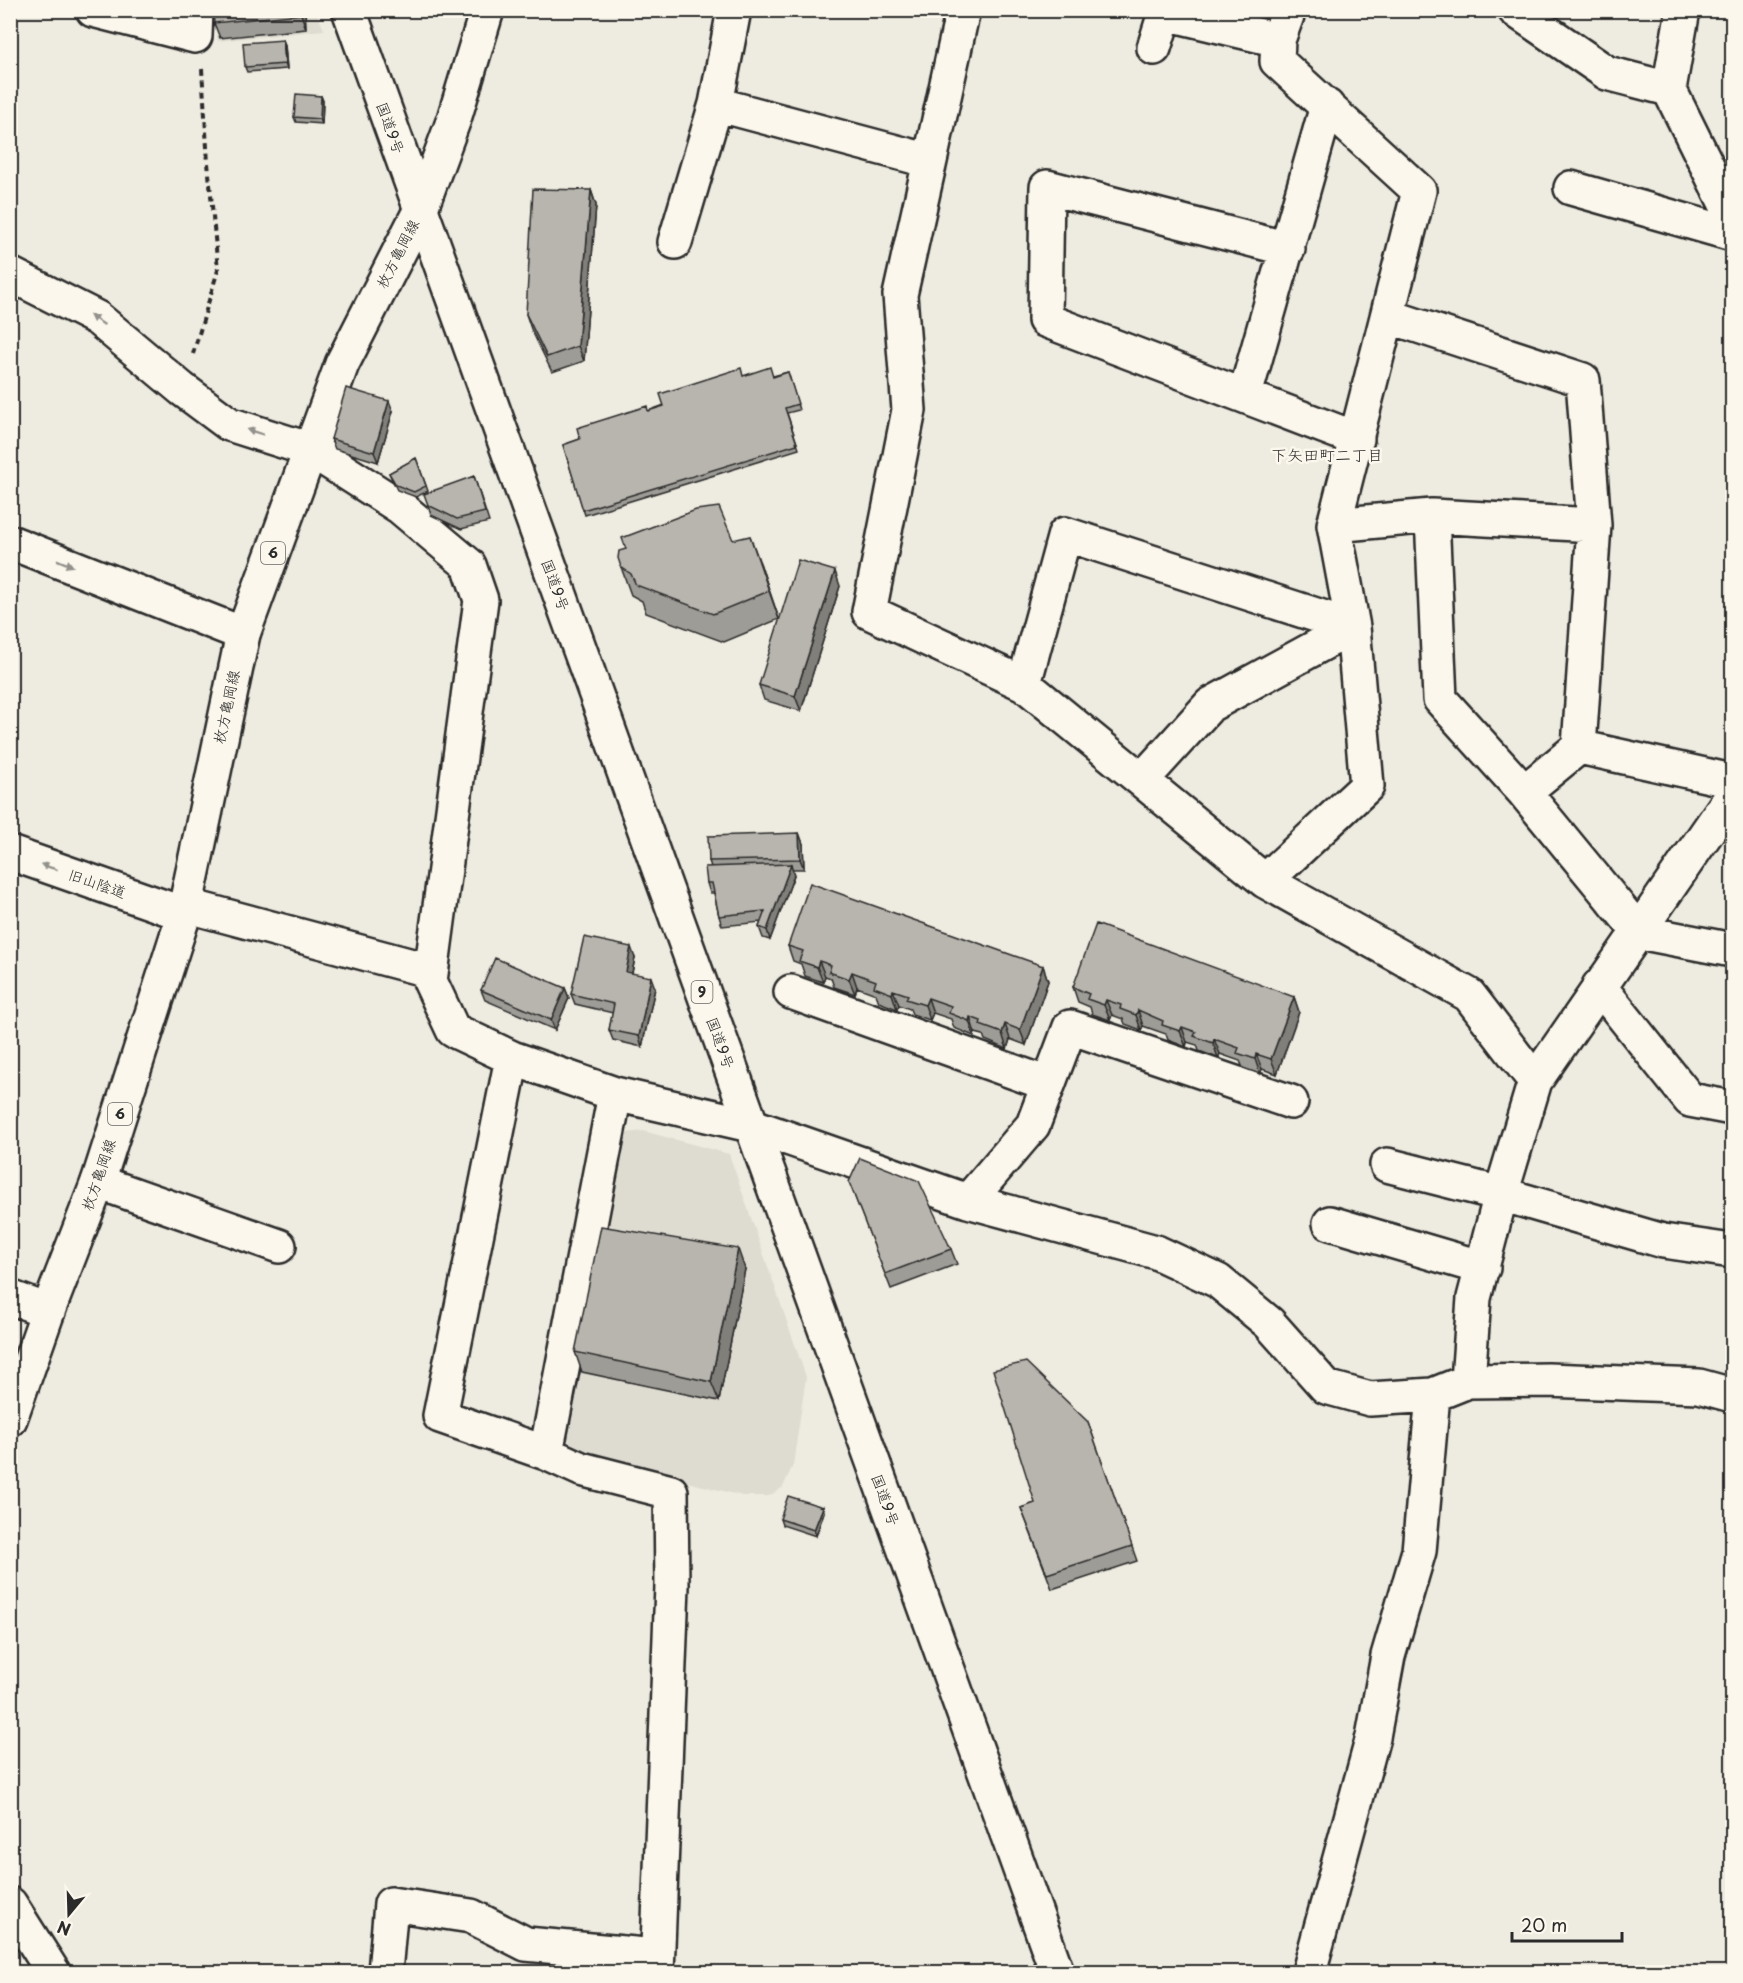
<svg xmlns="http://www.w3.org/2000/svg" width="1743" height="1983" viewBox="0 0 1743 1983" font-family="'Playpen Sans','Klee One',sans-serif">
<style>
.built{fill:#dedbd1}
.lines{fill:none;stroke-linecap:round;stroke-linejoin:round}
.street-casing{stroke:#2b2b2b;stroke-width:38}
.primary-casing{stroke:#2b2b2b;stroke-width:38}
.highway-casing{stroke:#2b2b2b;stroke-width:38}
.path{stroke:#2b2b2b;stroke-width:4;stroke-dasharray:6 4.5;stroke-linecap:butt}
.street{stroke:#fbf7ec;stroke-width:33}
.primary{stroke:#fbf7ec;stroke-width:33}
.highway{stroke:#fbf7ec;stroke-width:33}
.wall{fill:#9e9c96;stroke:#2b2b2b;stroke-width:1.5}
.shaded-wall{fill:#817f7a;stroke:#2b2b2b;stroke-width:1.5}
.building{fill:#b8b5ae;stroke:#2b2b2b;stroke-width:1.5}
.oneway{fill:#93918c}
.labels{text-anchor:middle;stroke-width:5;stroke-linejoin:round;paint-order:stroke}
.shield{fill:#fbf7ec;stroke:#696865;stroke-width:1.5}
.shield-label{font-size:14px;font-weight:bold;fill:#2b2b2b}
.street-label{font-size:15px;fill:#2b2b2b;stroke:#fbf7ec}
.neighbourhood-label{font-size:16px;fill:#2b2b2b;stroke:#fbf7ec}
</style>
<rect width="100%" height="100%" fill="#eeebe0"/>
<filter id="ink" filterUnits="userSpaceOnUse"><feTurbulence type="fractalNoise" baseFrequency=".0167" numOctaves="2"/><feDisplacementMap in="SourceGraphic" scale="12" xChannelSelector="R" yChannelSelector="G"/><feConvolveMatrix kernelMatrix="1 2 1 2 8 2 1 2 1" color-interpolation-filters="sRGB"/></filter>
<g filter="url(#ink)">
<path class="built" d="M213,11H316L324,30L218,41Z
M643,1131L729,1154L806,1377L793,1465L783,1487L769,1496H743L576,1454L564,1432L627,1133Z"/>
<g class="lines">
<defs>
<path id="street" d="M93,10L195,36L196,10
M734,10L716,104L930,161L900,295L909,410L869,612L1024,684L1265,881L1469,995L1535,1081
M1515,10L1607,73L1669,89
M1683,10L1669,89L1732,216
M1154,48L1165,13L1278,40
M930,161L963,10
M1571,188L1732,234
M675,242L716,104
M1288,249L1047,187L1045,320L1357,439
M10,274L97,318L182,389L229,424L311,450L400,507L469,565L481,600L430,981L453,1030L512,1058L615,1094L750,1125L968,1201L1156,1252L1218,1281L1269,1323L1326,1387L1370,1399L1433,1395L1468,1381L1548,1380L1699,1386L1732,1395
M1388,316L1583,380L1594,525L1579,747L1524,792L1639,932L1732,950
M1245,395L1327,106
M1432,516L1440,699L1524,792
M1334,525L1432,516L1594,525
M10,542L243,634
M1024,684L1065,534L1353,627L1367,786L1265,881
M1579,747L1732,781
M1142,780L1210,705L1353,627L1334,525L1419,191L1277,61L1278,40L1289,10
M10,853L184,914
M185,905L431,971
M1599,986L1690,1100L1732,1108
M791,992L1048,1084
M512,1058L440,1416L546,1453
M615,1094L546,1453L581,1469L671,1492L672,1586L657,1972
M1387,1165L1501,1194L1663,1241L1732,1251
M98,1182L279,1246
M968,1201L1033,1125L1070,1027L1291,1102
M1330,1223L1483,1268
M10,1297L48,1311
M1468,1381L1474,1298L1501,1194L1535,1081L1732,796
M10,1904L53,1972
M385,1972L391,1904L471,1916L526,1944L656,1956
M1309,1972L1373,1737L1388,1656L1419,1551L1433,1395"/>
<path id="primary" d="M10,1419L48,1311L98,1182L184,914L243,634L342,364L420,211L454,119L487,10"/>
<path id="highway" d="M349,10L1057,1972"/>
</defs>
<use href="#street" class="street-casing"/>
<use href="#primary" class="primary-casing"/>
<use href="#highway" class="highway-casing"/>
<path class="path" d="M193,354L218,270L208,163L202,69"/>
<use href="#street" class="street"/>
<use href="#primary" class="primary"/>
<use href="#highway" class="highway"/>
</g>
<path class="wall" d="M213,10H305L306,29L220,38L214,23Z
M283,40L285,45L287,69L247,72L245,67Z
M321,96L323,101L322,124L296,122L294,117Z
M591,190L596,205L584,361L552,372L531,329L526,314Z
M788,372L799,410L787,413L799,449L585,515L563,445L580,439L648,411L743,376H773Z
M393,411L378,462L335,449L331,439Z
M416,458L428,491L416,497L397,490L389,473Z
M474,476L489,522L461,529L431,515L428,505Z
M733,540L760,563L779,619L724,642L646,613L642,601L631,595L621,567Z
M840,586L801,711L764,700L759,685Z
M799,833L803,844L804,869H792L794,875L770,940L763,938L759,927L761,922L722,926L719,916L714,893H710L707,883L711,867L709,861Z
M788,946L1043,966L1048,981L1026,1045L1010,1039L1007,1049L985,1040L983,1035L975,1033L974,1036L954,1028L951,1019L933,1013L930,1020L912,1014L910,1009L899,1005L897,1009L879,1002L876,994L857,987L855,994L834,987L831,978L825,976L823,982L805,976L801,964L793,961Z
M635,958L632,973L655,988L642,1047L613,1040L609,1030L613,1013L575,1004L571,994Z
M1073,987L1294,997L1299,1012L1277,1074L1262,1069L1260,1074L1243,1068L1240,1061L1220,1054L1218,1058L1199,1051L1197,1045L1187,1042L1186,1047L1168,1040L1166,1034L1143,1026L1141,1030L1125,1024L1123,1019L1112,1015L1110,1020L1092,1014L1090,1007L1078,1002Z
M565,988L569,998L555,1030L485,1000L481,990Z
M855,1197L951,1249L957,1264L891,1289Z
M745,1269L719,1401L582,1372L575,1352Z
M1088,1422L1137,1561L1052,1589L1021,1508L1035,1503Z
M823,1507L824,1512L816,1536L782,1525L780,1519Z"/>
<path class="shaded-wall" d="M301,10H305L306,29L301,14Z
M283,40L285,45L287,69L285,64Z
M321,96L323,101L322,124L320,119Z
M591,190L596,205L584,361L578,346Z
M389,401L393,411L378,462L374,452Z
M750,536L760,563L779,619L769,591Z
M835,571L840,586L801,711L795,696Z
M799,833L803,844L804,869L800,859Z
M791,864L794,875L770,940L767,930Z
M631,947L635,958L630,982L626,972Z
M819,961L825,976L823,982L817,967Z
M1043,966L1048,981L1026,1045L1020,1030Z
M852,972L857,987L855,994L849,979Z
M651,977L655,988L642,1047L639,1036Z
M565,988L569,998L555,1030L551,1020Z
M893,990L899,1005L897,1009L892,994Z
M1294,997L1299,1012L1277,1074L1271,1059Z
M928,998L933,1013L930,1020L925,1005Z
M1106,1000L1112,1015L1110,1020L1104,1005Z
M1138,1010L1143,1026L1141,1030L1136,1015Z
M970,1017L975,1033L974,1036L969,1021Z
M1005,1024L1010,1039L1007,1049L1002,1033Z
M1182,1027L1187,1042L1186,1047L1180,1031Z
M1214,1039L1220,1054L1218,1058L1213,1043Z
M1256,1054L1262,1069L1260,1074L1255,1059Z
M738,1249L745,1269L719,1401L711,1382Z
M823,1507L824,1512L816,1536L814,1530Z"/>
<path class="building" d="M213,10H301V14L214,23Z
M283,40L285,64L245,67L243,43Z
M296,94L321,96L320,119L294,117Z
M533,189L591,190L578,346L547,357L526,314Z
M770,367L773,377L788,372L798,404L785,408L797,444L583,510L563,445L580,439L577,428L647,406L648,411L664,406L660,394L741,368L743,376Z
M346,388L389,401L374,452L331,439Z
M416,458L426,486L414,492L396,485L389,473Z
M474,476L485,512L457,519L428,505L424,494Z
M719,507L733,540L750,536L769,591L713,614L636,585L631,574L621,567L618,558L619,551L626,549L622,538L696,510Z
M798,560L835,571L795,696L759,685Z
M799,833L800,859L709,861L708,836Z
M791,864L767,930L759,927L765,911L719,916L712,883H707L705,867Z
M810,883L1043,966L1020,1030L1005,1024L1002,1033L980,1025L981,1021L970,1017L969,1021L949,1013L951,1006L928,998L925,1005L906,999L908,995L893,990L892,994L874,987L876,981L852,972L849,979L829,972L831,965L819,961L817,967L799,961L803,951L788,946Z
M1096,924L1294,997L1271,1059L1256,1054L1255,1059L1237,1053L1239,1048L1214,1039L1213,1043L1194,1036L1196,1032L1182,1027L1180,1031L1162,1025L1163,1021L1138,1010L1136,1015L1120,1009L1121,1005L1106,1000L1104,1005L1087,999L1089,994L1073,987Z
M584,937L631,947L626,972L651,977L639,1036L609,1030L614,1004L571,994Z
M495,958L565,988L551,1020L481,990Z
M860,1158L919,1181L951,1249L885,1274L849,1182Z
M601,1226L738,1249L711,1382L575,1352Z
M1026,1362L1088,1422L1132,1546L1047,1574L1021,1508L1035,1503L993,1370Z
M788,1496L823,1507L814,1530L780,1519Z"/>
<defs><path id="oneway-solid" d="M-6-.8H1V-3.2L6.5 0L1 3.2V.8H-6Z" transform="scale(1.5)"/></defs>
<g class="oneway">
<use href="#oneway-solid" transform="translate(97 320) rotate(-146)"/>
<use href="#oneway-solid" transform="translate(255 432) rotate(-163)"/>
<use href="#oneway-solid" transform="translate(65 563) rotate(22)"/>
<use href="#oneway-solid" transform="translate(49 867) rotate(-161)"/>
</g>
</g>
<g class="labels">
<g class="shield">
<rect x="261" y="542" width="24" height="22" rx="4.5"/>
<rect x="691.5" y="981" width="21" height="22" rx="4.5"/>
<rect x="108" y="1103" width="24" height="22" rx="4.5"/>
</g>
<g class="shield-label">
<text x="273" y="558">6</text>
<text x="702" y="997">9</text>
<text x="120" y="1119">6</text>
</g>
<g class="street-label">
<text transform="translate(390 128) rotate(70)" y="5">国道9号</text>
<text transform="translate(398 254) rotate(-63)" y="5">枚方亀岡線</text>
<text transform="translate(555 585) rotate(70)" y="5">国道9号</text>
<text transform="translate(227 707) rotate(-78)" y="5">枚方亀岡線</text>
<text transform="translate(97 884) rotate(19)" y="5">旧山陰道</text>
<text transform="translate(720 1043) rotate(70)" y="5">国道9号</text>
<text transform="translate(99 1175) rotate(-71)" y="5">枚方亀岡線</text>
<text transform="translate(885 1500) rotate(70)" y="5">国道9号</text>
</g>
<g class="neighbourhood-label">
<text x="1327" y="461">下矢田町二丁目</text>
</g>
</g>
<rect width="1743" height="1983" fill="none" stroke="#fbf7ec" stroke-width="36"/>
<rect x="18" y="18" width="1707" height="1947" fill="none" stroke="#2b2b2b" stroke-width="2" filter="url(#ink)"/>
<g transform="translate(69 1914) rotate(199)" stroke="#fbf7ec" stroke-width="4.5" paint-order="stroke">
<path d="M0-4.5L10 22L0 15L-10 22Z" fill="#2b2b2b"/>
<text y="-9" font-size="16" font-weight="bold" text-anchor="middle" fill="#2b2b2b">N</text>
</g>
<path d="M1512 1932v9h110v-9" fill="none" stroke="#2b2b2b" stroke-width="3"/>
<text x="1521" y="1932" font-size="18" fill="#2b2b2b" stroke="#fbf7ec" stroke-width="4.5" paint-order="stroke">20 m</text>
</svg>
